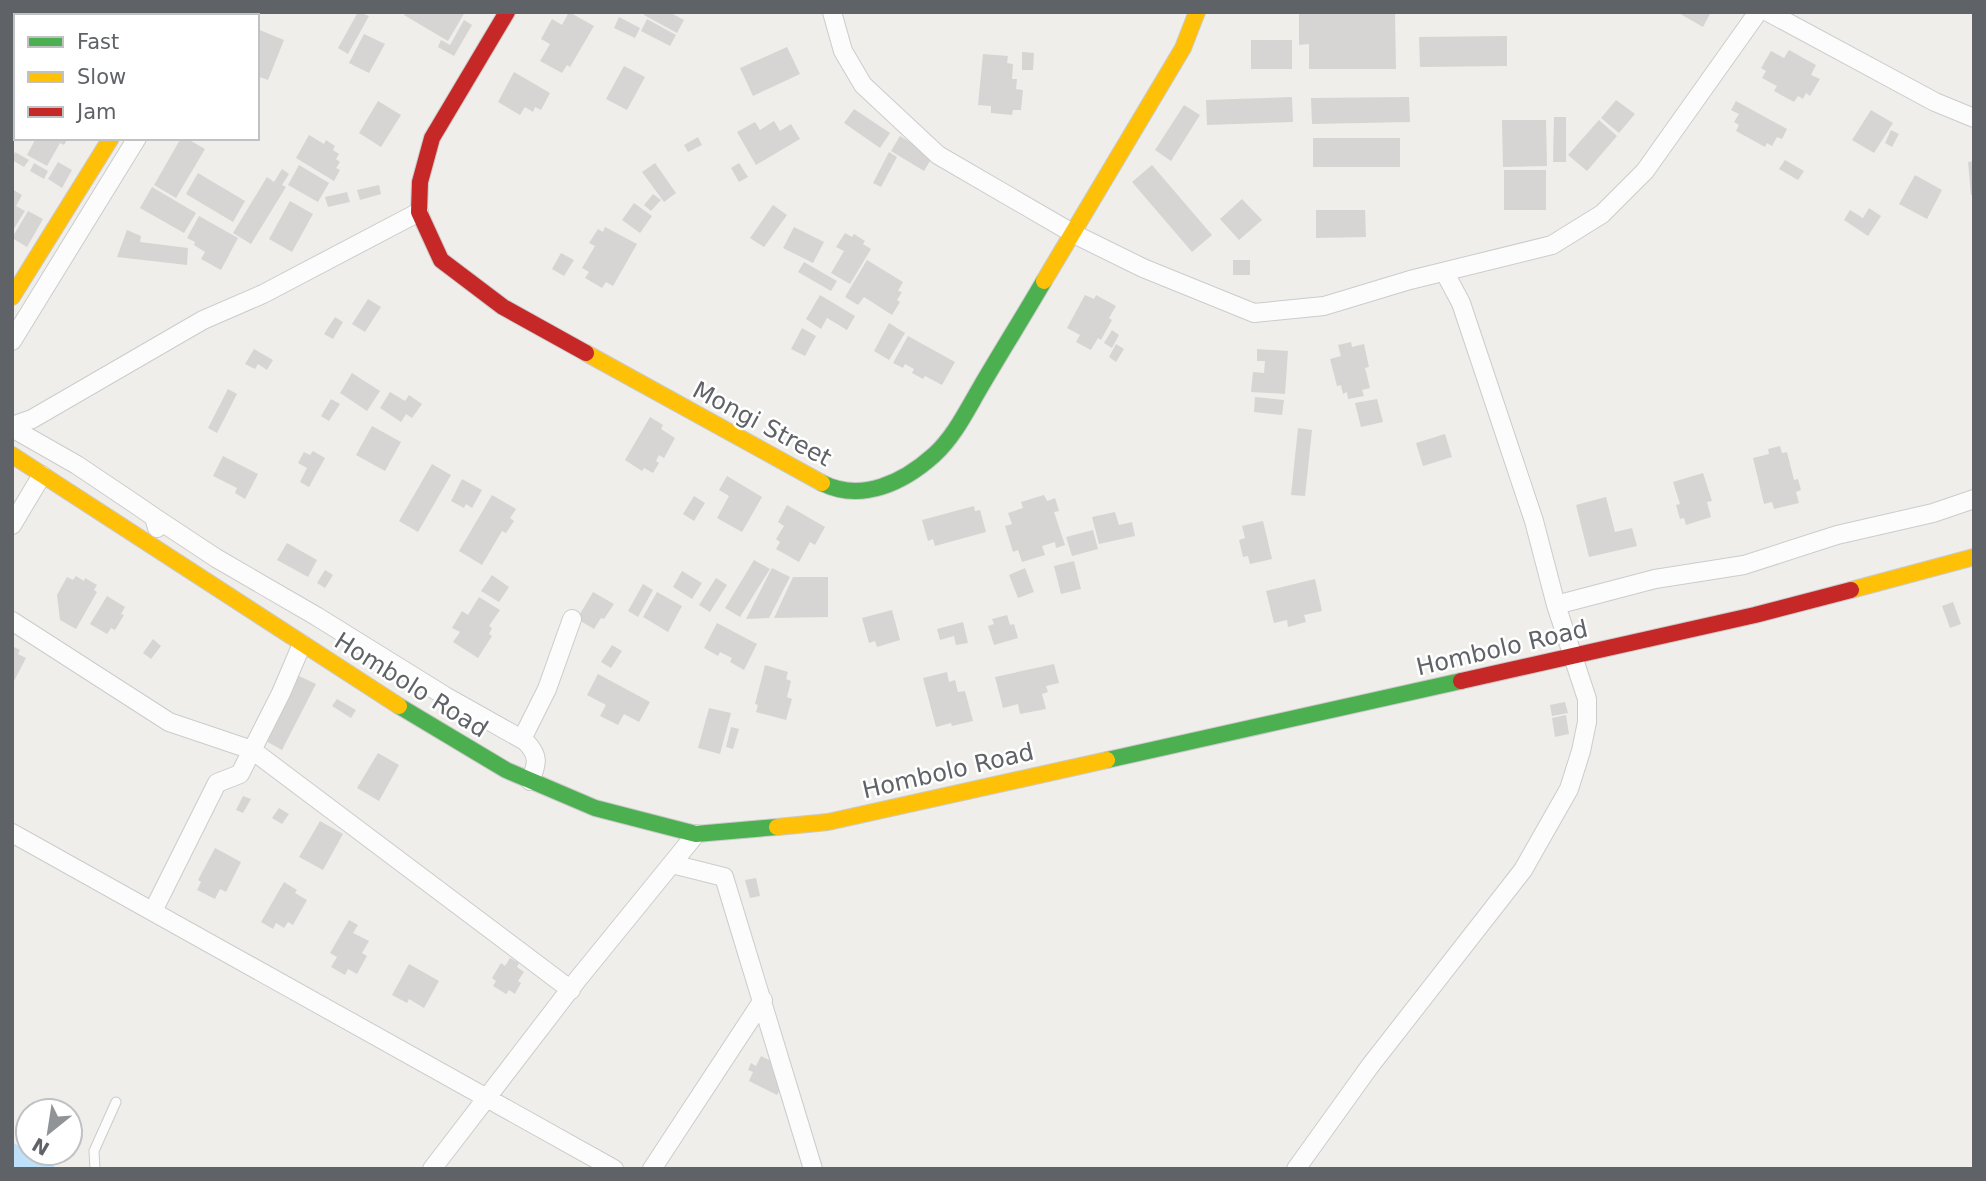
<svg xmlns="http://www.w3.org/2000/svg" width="1986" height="1181" viewBox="0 0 1986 1181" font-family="'DejaVu Sans',sans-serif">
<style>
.water{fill:#bfe0f9}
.building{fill:#d6d5d3}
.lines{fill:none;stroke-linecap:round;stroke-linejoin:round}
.lane-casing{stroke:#cbcccc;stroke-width:11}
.street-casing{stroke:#cbcccc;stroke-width:20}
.fast-casing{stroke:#cacacb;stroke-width:18}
.slow-casing{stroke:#cacacb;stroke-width:18}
.jam-casing{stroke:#cacacb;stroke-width:18}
.lane{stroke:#fdfcfc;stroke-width:9}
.street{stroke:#fdfcfc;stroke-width:18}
.fast{stroke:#4caf50;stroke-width:16}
.slow{stroke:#ffc107;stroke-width:16}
.jam{stroke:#c62828;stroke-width:16}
.labels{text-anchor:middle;stroke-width:5;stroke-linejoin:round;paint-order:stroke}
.street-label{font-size:24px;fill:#5f6368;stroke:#fff}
</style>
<rect width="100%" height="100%" fill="#efeeea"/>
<path class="water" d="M12,1142L28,1151V1153L59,1169H12Z"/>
<path class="building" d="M358,12L369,16L348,54L338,48Z
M406,12H465L448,41L404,15Z
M569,12L594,26L570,67L567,65L562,73L540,61L550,44L541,39L552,19L562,25Z
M645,12H669L684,20L677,33L644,15Z
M1309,12H1395L1396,69H1309V44L1299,45V13Z
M1677,12H1711L1703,27Z
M619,17L640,28L635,38L614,28Z
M647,19L676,35L670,46L641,31Z
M464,20L472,25L454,56L438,47L441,40L450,45Z
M257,29L284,40L268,80L257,76Z
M364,34L385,44L369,73L349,63Z
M1507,36V66L1420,67L1419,37Z
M1251,40H1292V69H1251Z
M787,47L800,74L753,96L740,68Z
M1789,50L1816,65L1811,75L1820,79L1810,96L1806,93L1803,99L1798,96L1794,102L1774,91L1777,86L1762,78L1766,71L1761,68L1771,51L1784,58Z
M1022,52L1034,53L1033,70H1022Z
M983,54L1008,56L1007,63L1013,64L1012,79H1017L1016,89L1023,90L1021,110H1013L1012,115L991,113V106L978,105Z
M624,66L645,77L627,110L606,99Z
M514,72L550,93L541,110L535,107L533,112L525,107L520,115L498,102Z
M1292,97L1293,122L1207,125L1206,100Z
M1409,97L1410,122L1312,124L1311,98Z
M1616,100L1635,114L1619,133L1601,118Z
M378,101L401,115L381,147L359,133Z
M1736,101L1787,129L1782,139L1777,137L1772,146L1767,143L1765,147L1736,131L1739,125L1734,122L1739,114L1731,110Z
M1184,105L1200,115L1171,161L1155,150Z
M854,109L890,133L880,148L844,123Z
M1871,110L1893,123L1874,153L1852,140Z
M1554,117H1566V162H1553Z
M1502,120H1546L1547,166L1503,167Z
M1599,120L1617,136L1587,171L1568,155Z
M774,121L780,131L791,124L800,139L756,165L737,132L755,122L760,130Z
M1891,130L1899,134L1892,147L1885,143Z
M309,135L324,144L326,140L335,146L333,150L339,154L336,159L340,162L336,168L340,170L334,181L296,158Z
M900,136L933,156L924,171L891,151Z
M698,137L702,145L688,152L684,145Z
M36,138H68L64,145L60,143L47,166L27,155Z
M181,138H186L205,149L176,198L154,185Z
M1313,138H1400V167H1313Z
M15,152L29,160L24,167L12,160Z
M889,152L897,157L881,187L873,183Z
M1785,160L1804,171L1798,180L1779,169Z
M1974,161V195H1971L1968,162Z
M58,162L72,170L62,188L48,179Z
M34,163L48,171L44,179L30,171Z
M655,163L676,193L664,202L642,172Z
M739,163L748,177L739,182L731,168Z
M299,165L329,183L318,202L288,185Z
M1152,165L1212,235L1192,252L1132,182Z
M282,169L289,174L282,185L286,187L251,244L233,233L267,177L274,182Z
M1504,170H1546V210H1504Z
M198,173L245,201L233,222L186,194Z
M1915,175L1942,190L1927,219L1899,204Z
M379,185L381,194L360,200L357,190Z
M152,187L196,213L184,233L140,208Z
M12,189L22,195L16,206L25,211L12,232Z
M347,192L350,202L328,207L325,197Z
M653,194L661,200L651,211L644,205Z
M1242,199L1262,220L1239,240L1220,219Z
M290,201L313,214L292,252L269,239Z
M634,203L652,216L640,233L622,220Z
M773,205L787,215L764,247L750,238Z
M1869,208L1881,216L1868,236L1844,220L1850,210L1863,218Z
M1316,210H1365L1366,237L1316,238Z
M28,211L43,219L27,247L12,238Z
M199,216L238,238L221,270L201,259L205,252L194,245L195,242L187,238Z
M605,227L637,244L613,286L606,282L602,288L585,278L589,272L582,268L595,246L589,243L598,229L603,232Z
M794,227L824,242L813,263L783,248Z
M127,230L141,236L140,242L188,248L187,265L117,257Z
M845,233L852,237L854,234L865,241L863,244L871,249L850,284L831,273L844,251L836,247Z
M561,253L574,260L564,276L552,269Z
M867,260L903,282L898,291L902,292L897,300L900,302L892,315L864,297L858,305L845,297Z
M1233,260H1250V275H1233Z
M804,262L837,281L831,291L798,272Z
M820,295L855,316L847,330L827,318L821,329L806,319Z
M1085,295L1094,299L1096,295L1116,306L1109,318L1112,320L1101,340L1098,338L1091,350L1076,342L1080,335L1067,328Z
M368,299L381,307L365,332L352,324Z
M335,317L343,322L333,339L324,334Z
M889,323L905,333L889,360L874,351Z
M802,328L816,336L805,356L791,349Z
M1112,330L1119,335L1112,348L1104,343Z
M908,336L955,362L942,385L925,376L923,379L912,373L914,369L905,364L903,368L893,363Z
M1351,342L1352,347L1364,344L1369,367L1365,368L1370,388L1362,390L1364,396L1348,399L1347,392L1343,394L1341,385L1337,386L1330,359L1341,356L1338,345Z
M1116,344L1124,349L1116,362L1109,357Z
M254,349L273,360L267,370L258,364L255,369L245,364Z
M1257,349L1288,351L1285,394L1251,392L1253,372L1264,373L1265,361H1257Z
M352,373L380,391L367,411L340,393Z
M228,389L237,394L217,433L208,428Z
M390,392L405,401L409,395L422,404L412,418L406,414L401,422L380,408Z
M1255,397L1284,400L1282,415L1254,412Z
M331,399L340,404L329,421L321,416Z
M1377,399L1383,422L1361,427L1355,403Z
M650,417L663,425L661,429L675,438L664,458L659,455L656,461L659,463L653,473L644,468L642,471L625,460Z
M372,426L401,442L385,471L356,455Z
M1298,428L1312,430L1305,496L1291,495Z
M1445,434L1452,457L1423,466L1416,443Z
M1780,446L1782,453L1787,452L1794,480L1798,479L1801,490L1796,492L1799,503L1774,509L1772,502L1764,504L1753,458L1769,454L1768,449Z
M313,451L325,458L309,487L300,482L307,468L298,463L304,452L310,455Z
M223,456L258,474L245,499L235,493L237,488L213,476Z
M432,464L451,475L418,532L399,521Z
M1703,473L1712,501L1707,502L1711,517L1686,525L1684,518L1680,519L1676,505L1680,504L1673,482Z
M727,476L762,497L742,532L717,518L729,496L719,490Z
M462,479L482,490L472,508L466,504L464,508L451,501Z
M492,495L516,509L510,518L514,521L506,533L502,531L482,565L459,551Z
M1044,495L1047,501L1055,498L1059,511L1054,512L1065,545L1056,548L1055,542L1042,546L1045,555L1022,562L1018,550L1013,552L1005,526L1012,524L1008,513L1023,508L1021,502Z
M694,496L705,503L694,521L683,514Z
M1606,497L1615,532L1632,528L1637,546L1589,557L1576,505Z
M787,505L825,527L815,545L810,542L799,562L776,549L780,542L776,539L784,526L778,522Z
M974,506L975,511L980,510L986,532L935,546L933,539L928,541L922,520Z
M1115,512L1119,525L1132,522L1135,536L1099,544L1092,517Z
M1263,521L1272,559L1250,564L1248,556L1243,557L1239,540L1245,538L1242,526Z
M1093,530L1098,549L1072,556L1066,537Z
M287,543L317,560L308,577L277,560Z
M754,560L770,569L740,617L725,608Z
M1074,561L1081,589L1061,594L1054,566Z
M772,568L790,577L769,618L746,619Z
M1025,568L1034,592L1018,598L1009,575Z
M325,570L333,575L325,588L317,583Z
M682,571L702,583L692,599L673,587Z
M492,575L509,587L499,602L481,591Z
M76,576L84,581L85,578L97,585L94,590L97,592L76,629L60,620L57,595L67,577L73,580Z
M793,577H828V617L774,618Z
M716,578L727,585L710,612L699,605Z
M1315,579L1322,611L1304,615L1306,622L1288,627L1287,620L1274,623L1266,591Z
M643,584L653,590L638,617L628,611Z
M593,592L614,604L604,619L601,618L594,629L577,619Z
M657,592L682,606L668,632L643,617Z
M107,596L125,607L121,614L124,615L115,630L111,628L107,634L90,624Z
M479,597L500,610L489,626L492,628L489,634L492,636L478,658L453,642L460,632L452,628L462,611L468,615Z
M1953,602L1961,624L1950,628L1942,606Z
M892,610L900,640L877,647L875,641L869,643L862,618Z
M1007,615L1010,625L1014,624L1018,638L994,645L988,626L994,624L992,619Z
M963,622L968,643L956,645L954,636L940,640L937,629Z
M717,623L757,644L744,670L730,662L732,658L720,652L718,656L704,648Z
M153,639L161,646L151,659L143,653Z
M612,645L622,651L611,668L601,662Z
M12,646L20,650L18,654L26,658L14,681L12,680Z
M1054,664L1059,683L1046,686L1048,692L1042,694L1046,709L1020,714L1018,704L1003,708L995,677Z
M765,665L788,672L786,679L791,681L787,697L792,699L786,720L756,712L758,705L755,704Z
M947,672L949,682L955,680L958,692L965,691L973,721L952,726L951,723L936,727L923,678Z
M598,674L650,702L639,722L624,714L618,725L600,716L606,705L587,695Z
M297,675L316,684L282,750L264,740Z
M337,699L356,710L351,718L332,706Z
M1565,702L1568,713L1552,716L1550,705Z
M709,708L731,713L720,754L698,748Z
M1566,715L1569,734L1555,737L1552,718Z
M731,727L739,729L733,749L726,747Z
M378,753L399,765L379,801L357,788Z
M243,796L251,799L243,813L236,810Z
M279,808L289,814L282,824L272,818Z
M320,821L343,834L323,870L299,857Z
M215,848L241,862L226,892L220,889L215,899L197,890L201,882L198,880Z
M756,878L760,896L750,898L745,880Z
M284,882L297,890L295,893L307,900L293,925L288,922L284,928L276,923L273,929L261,922Z
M349,920L358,925L353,933L369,941L362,953L367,956L357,974L348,969L345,975L331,967L337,957L330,953Z
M510,958L519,963L517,967L524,972L518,981L521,983L515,994L509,990L506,994L493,986L496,981L492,978L501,963L505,966Z
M409,964L439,981L424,1008L409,999L407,1003L392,995Z
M761,1056L779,1065L785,1080L777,1095L749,1081L753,1072L748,1070L751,1063L756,1066Z"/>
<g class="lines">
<defs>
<path id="lane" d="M95,1169L94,1151L116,1102"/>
<path id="street" d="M832,12L843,51L863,85L938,155L1074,234L1143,268L1254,313L1324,306L1410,280L1552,245L1602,214L1645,171L1758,12
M1768,12L1935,102L1974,118
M212,16L214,12
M12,341L137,138
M12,426L32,419L203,320L263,294L419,212
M12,428L77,465L135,504L154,517L157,528
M154,517L216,558L316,616L445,696L525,741C539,755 538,763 530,781
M12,525L42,475
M1556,605L1655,579L1744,565L1837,535L1933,513L1974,499
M12,621L169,722L252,750L571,990
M522,739L547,689L572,619
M12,833L614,1169
M672,864L724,877L813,1169
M153,911L217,783L240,774L281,693L302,644
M432,1169L578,979L696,834
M652,1169L763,1000
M1296,1169L1370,1066L1523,870L1569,789L1581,751L1587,722V699L1556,605L1534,521L1461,303L1445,273"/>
<path id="fast" d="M822,483C862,503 904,482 934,455C954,437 967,410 980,388C1001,352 1023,317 1044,281
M399,706L506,770L595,808L696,834L777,827
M1107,760L1461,681"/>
<path id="slow" d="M186,16L189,12
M1044,281L1183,48L1197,12
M12,297L111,138
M586,353L822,483
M12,455L399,706
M1851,590L1974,557
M777,827L828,822L1107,760"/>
<path id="jam" d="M507,12L432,138L420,182L419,212L441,260L503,307L586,353
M1461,681L1755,615L1851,590"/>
</defs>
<use href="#lane" class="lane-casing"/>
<use href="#street" class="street-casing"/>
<use href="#fast" class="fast-casing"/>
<use href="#slow" class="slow-casing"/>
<use href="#jam" class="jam-casing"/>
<use href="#lane" class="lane"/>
<use href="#street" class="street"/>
<use href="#fast" class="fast"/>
<use href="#slow" class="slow"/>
<use href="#jam" class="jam"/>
</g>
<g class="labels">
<g class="street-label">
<text transform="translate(762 424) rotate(28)" y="8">Mongi Street</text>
<text transform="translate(1502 648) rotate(-13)" y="8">Hombolo Road</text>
<text transform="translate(411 685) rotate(32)" y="8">Hombolo Road</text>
<text transform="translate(948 771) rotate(-13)" y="8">Hombolo Road</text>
</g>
</g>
<rect width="1986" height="1181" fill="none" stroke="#5f6368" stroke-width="28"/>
<rect x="14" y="14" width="245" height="126" fill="#ffffff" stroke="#bfc1c3" stroke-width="2"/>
<rect x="28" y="37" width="35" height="10" fill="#4caf50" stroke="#bfc1c3" stroke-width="2"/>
<text x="77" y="49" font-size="21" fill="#5f6368">Fast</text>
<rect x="28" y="72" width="35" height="10" fill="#ffc107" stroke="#bfc1c3" stroke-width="2"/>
<text x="77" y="84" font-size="21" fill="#5f6368">Slow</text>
<rect x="28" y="107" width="35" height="10" fill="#c62828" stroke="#bfc1c3" stroke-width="2"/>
<text x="77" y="119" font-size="21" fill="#5f6368">Jam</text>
<g transform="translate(49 1132) rotate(210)"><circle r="33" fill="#ffffff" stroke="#bfc1c3" stroke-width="2"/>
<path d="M0-5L12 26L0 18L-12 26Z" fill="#919496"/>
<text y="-10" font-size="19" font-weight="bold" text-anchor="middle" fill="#5f6368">N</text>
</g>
</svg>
